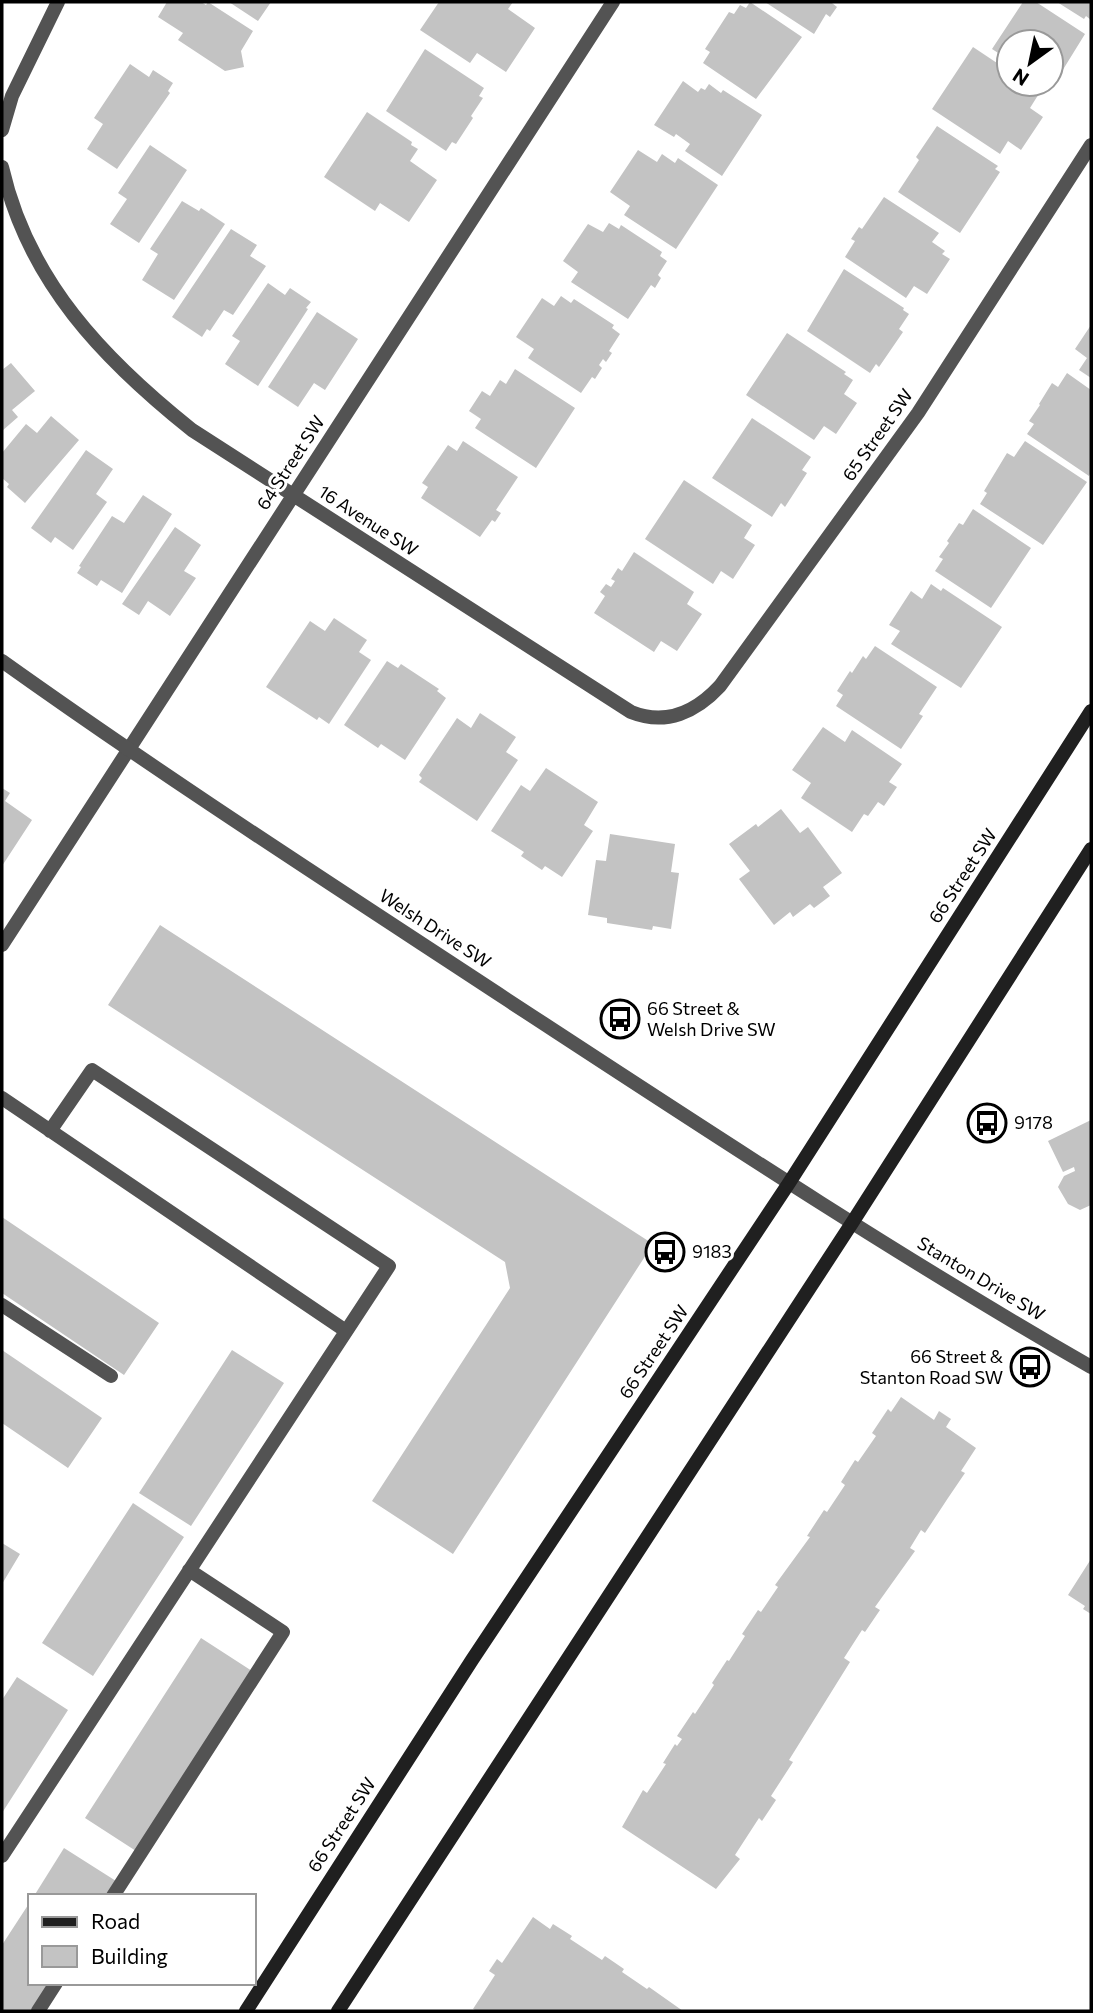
<svg xmlns="http://www.w3.org/2000/svg" width="1093" height="2013" viewBox="0 0 1093 2013" font-family="Commissioner,sans-serif">
<style>
.building{fill:#c3c3c3}
.lines{fill:none;stroke-linecap:round;stroke-linejoin:round}
.service{stroke:#535353;stroke-width:14}
.minor{stroke:#535353;stroke-width:14}
.tertiary{stroke:#535353;stroke-width:14}
.secondary{stroke:#202020;stroke-width:14}
.labels{text-anchor:middle;stroke-width:6;stroke-linejoin:round;paint-order:stroke}
.street-label{font-size:18px;fill:#000;stroke:#fff}
.poi-label{font-size:18px;fill:#000;stroke:#fff;text-anchor:start}
</style>
<rect width="100%" height="100%" fill="#fff"/>
<path class="building" d="M167,2H201L206,5L208,2L253,31L241,51L244,67L225,71L178,40L183,33L158,17Z
M229,2H271L258,21Z
M439,2H513L508,9L535,28L506,72L477,53L470,63L420,30Z
M750,2L802,37L756,99L703,63L710,52L705,49L729,12L734,14L740,5L746,8Z
M765,2H834L832,3L837,7L830,17L826,14L814,34Z
M1023,2H1036L1085,34L1051,89L1045,84H1051V42H1009V60L992,49Z
M1057,2H1091V20L1086,16L1084,19Z
M973,47L1009,71V84H1028L1040,92L1030,108L1043,117L1021,150L1008,141L1000,154L932,109Z
M425,49L484,88L479,96L483,98L471,116L473,118L456,144L452,142L446,151L386,111Z
M130,64L149,77L153,70L173,83L168,91L170,93L117,169L87,149L103,124L94,118Z
M683,81L698,92L701,88L705,90L709,84L721,93L723,90L762,115L722,176L685,151L690,144L676,134L674,137L654,125Z
M367,112L412,142L411,145L418,149L410,161L437,180L409,222L380,203L375,211L324,177Z
M937,126L998,166L995,169L1000,172L960,233L898,192L919,160L916,157Z
M150,145L187,170L139,243L110,224L127,199L118,193Z
M638,150L657,162L662,154L675,163L678,158L718,185L676,249L624,215L630,206L610,192Z
M884,197L939,233L932,242L945,251L942,254L950,259L927,294L914,286L906,298L845,257L855,241L851,239L859,227L862,229Z
M182,201L199,211L201,208L225,224L174,300L142,280L158,254L150,249Z
M609,223L619,229L621,225L662,252L660,256L667,261L658,275L661,278L655,288L651,285L628,319L571,282L578,272L563,261L588,224L603,232Z
M231,229L257,245L250,256L266,266L233,315L224,310L210,331L207,329L202,337L172,317Z
M844,269L904,308L903,310L909,314L899,329L903,332L879,367L876,364L870,373L807,331Z
M268,283L285,295L290,288L311,302L306,308L308,309L258,386L225,364L240,341L232,336Z
M561,296L571,303L574,299L614,325L612,328L620,334L609,351L612,353L606,362L603,359L599,365L602,368L595,379L592,377L581,393L528,358L534,349L516,337L542,298L554,306Z
M317,312L358,339L325,390L314,383L298,407L268,387Z
M1091,325V378L1079,370L1087,358L1075,349Z
M787,333L846,372L844,374L853,380L844,394L857,403L836,434L824,426L814,440L746,395Z
M11,363L35,391L12,410L18,417L2,431V370Z
M515,369L575,408L536,468L475,428L481,419L469,411L482,391L490,396L500,380L506,384Z
M1067,373L1091,390V472L1089,476L1027,434L1034,424L1029,421L1040,405L1039,404L1052,383L1058,387Z
M51,416L79,440L25,503L7,487L9,484L2,478V453L26,424L37,433Z
M752,418L811,457L802,470L807,473L785,507L781,503L772,517L712,478Z
M463,441L518,477L496,510L501,513L495,522L492,520L480,537L421,498L428,487L422,483L448,445L457,451Z
M1025,441L1087,482L1043,545L980,504L987,493L984,491L1007,453L1014,457Z
M86,450L113,469L96,494L107,502L73,550L55,537L51,543L31,528Z
M684,480L752,525L744,538L755,545L733,579L721,571L713,584L645,539Z
M143,495L172,514L122,593L101,580L97,586L77,573L81,567L79,566L112,516L124,523Z
M973,509L1031,548L991,608L935,571L943,559L939,557L949,543L947,541L959,523L963,525Z
M175,527L201,545L184,571L196,578L170,616L148,601L139,615L122,604Z
M634,552L694,592L687,604L702,614L677,651L661,641L654,652L594,613L605,596L600,592L606,584L611,587L615,581L611,579L618,568L622,571Z
M931,584L941,591L943,588L1002,627L961,688L891,644L900,631L889,625L911,591L922,599Z
M334,618L367,640L359,652L371,660L329,724L319,717L317,720L266,687L310,621L325,631Z
M875,646L937,687L919,714L923,716L901,749L836,706L843,695L837,691L850,671L852,673L863,656L866,659Z
M387,661L398,668L401,664L439,689L437,691L446,698L405,760L381,744L378,748L344,725Z
M480,713L516,737L506,752L518,760L477,821L419,782L422,778L419,775L457,718L471,728Z
M823,727L845,742L852,730L902,764L889,782L897,787L884,806L878,802L868,816L864,814L852,832L801,798L811,783L792,770Z
M546,768L598,802L584,825L593,831L562,877L545,866L542,870L521,856L524,852L491,831L521,785L530,791Z
M2,788L10,793L5,801L32,820L2,866Z
M781,809L800,833L808,827L842,873L823,887L830,896L814,908L810,904L793,917L790,912L774,925L739,879L750,871L729,844L756,824L758,827Z
M610,834L675,844L671,872L679,873L671,929L653,926L652,930L607,923V918L588,915L596,860L606,861Z
M160,925L653,1244L453,1554L372,1501L510,1288L505,1262L108,1005Z
M1091,1120V1205L1080,1210L1068,1204L1058,1187L1064,1176L1075,1171L1074,1167L1063,1172L1048,1141Z
M2,1217L159,1323L124,1375L2,1293Z
M2,1350L102,1418L68,1468L2,1423Z
M232,1350L284,1383L191,1526L139,1493Z
M901,1397L934,1420L939,1411L951,1419L946,1427L976,1448L961,1471L965,1473L948,1498L925,1533L921,1530L910,1548L915,1551L875,1607L880,1610L865,1632L862,1630L844,1658L850,1662L789,1760L793,1762L771,1796L776,1800L762,1821L759,1818L735,1855L740,1859L716,1889L622,1827L643,1790L647,1793L666,1764L663,1763L675,1744L677,1746L682,1739L677,1736L693,1712L695,1714L714,1685L712,1683L727,1660L729,1661L745,1636L742,1634L758,1610L761,1612L778,1587L775,1585L810,1537L807,1536L824,1510L827,1512L845,1485L841,1482L855,1460L858,1462L876,1436L872,1433L888,1409L891,1412Z
M133,1503L184,1537L93,1676L42,1643Z
M2,1543L20,1554L2,1584Z
M1091,1559V1614L1083,1609L1085,1606L1068,1595Z
M201,1638L252,1671L136,1851L85,1818Z
M17,1677L68,1710L2,1813V1700Z
M64,1848L116,1881L107,1896H34Z
M30,1902V1983H51L33,2011H2V1945Z
M533,1917L550,1929L553,1924L572,1936L570,1939L602,1960L605,1956L624,1969L622,1972L647,1989L649,1987L683,2011H477L473,2009L495,1975L489,1971L497,1959L502,1963Z"/>
<g class="lines">
<path class="service" d="M2,1098L346,1331
M2,1305L111,1376
M2,1856L389,1266L92,1070L50,1131
M113,1896L283,1632L189,1570
M38,2011L56,1983"/>
<path class="minor" d="M2,130L12,96L58,2
M2,167C28,281 103,359 192,430L631,712C666,726 696,712 720,686L918,413L1091,145
M2,945L613,2"/>
<path class="tertiary" d="M2,661C166,778 337,888 506,999C699,1125 891,1252 1091,1367"/>
<path class="secondary" d="M246,2011L472,1660L789,1183L1091,711
M338,2011L852,1223L1091,849"/>
</g>
<defs>
<symbol id="bus-ring" viewBox="-11 -11 22 22"><circle r="9.5" fill="#fff" stroke="#000" stroke-width="1.5"/><path d="M-5-6H5V4H4V6H2V4H-2V6H-4V4H-5ZM-3.5-4V0h7V-4ZM-3.5 1.2v1.5H-2V1.2ZM2 1.2v1.5H3.5V1.2Z" fill="#000"/></symbol>
</defs>
<g fill-rule="evenodd">
<use href="#bus-ring" x="598" y="997" width="44" height="44"/>
<use href="#bus-ring" x="965" y="1101" width="44" height="44"/>
<use href="#bus-ring" x="643" y="1230" width="44" height="44"/>
<use href="#bus-ring" x="1008" y="1345" width="44" height="44"/>
</g>
<g class="labels">
<g class="street-label">
<text transform="translate(878 435) rotate(-55)" y="6">65 Street SW</text>
<text transform="translate(291 463) rotate(-57)" y="6">64 Street SW</text>
<text transform="translate(368 521) rotate(33)" y="6">16 Avenue SW</text>
<text transform="translate(963 876) rotate(-57)" y="6">66 Street SW</text>
<text transform="translate(435 929) rotate(33)" y="6">Welsh Drive SW</text>
<text transform="translate(981 1279) rotate(31)" y="6">Stanton Drive SW</text>
<text transform="translate(654 1352) rotate(-56)" y="6">66 Street SW</text>
<text transform="translate(342 1825) rotate(-57)" y="6">66 Street SW</text>
</g>
<g class="poi-label">
<text x="647" y="1015">66 Street &amp;<tspan x="647" dy="21">Welsh Drive SW</tspan></text>
<text x="1014" y="1129">9178</text>
<text x="692" y="1258">9183</text>
<text x="1003" y="1363" text-anchor="end">66 Street &amp;<tspan x="1003" dy="21">Stanton Road SW</tspan></text>
</g>
</g>
<rect width="1093" height="2013" fill="none" stroke="#000000" stroke-width="7"/>
<rect x="28" y="1894" width="228" height="91" fill="#ffffff" stroke="#999999" stroke-width="2"/>
<rect x="42" y="1917" width="35" height="10" fill="#202020" stroke="#999999" stroke-width="2"/>
<text x="91" y="1929" font-size="21" fill="#000000">Road</text>
<rect x="42" y="1946" width="35" height="21" fill="#c3c3c3" stroke="#999999" stroke-width="2"/>
<text x="91" y="1964" font-size="21" fill="#000000">Building</text>
<g transform="translate(1030 63) rotate(213)"><circle r="33" fill="#ffffff" stroke="#999999" stroke-width="2"/>
<path d="M0-5L12 26L0 18L-12 26Z" fill="#000000"/>
<text y="-10" font-size="19" font-weight="bold" text-anchor="middle" fill="#000000">N</text>
</g>
</svg>
